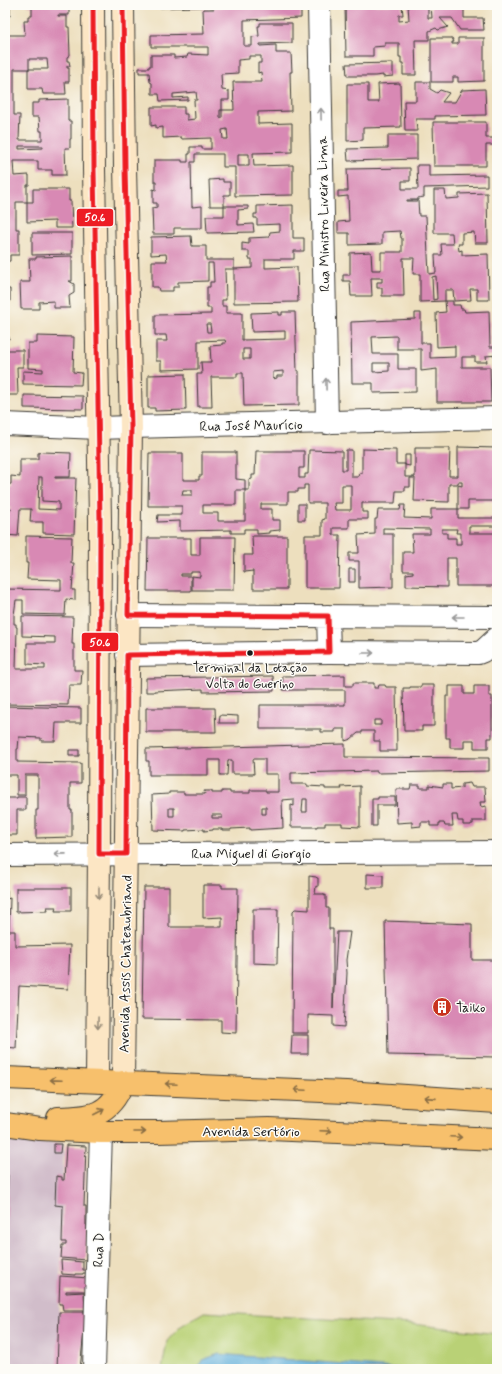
<svg xmlns="http://www.w3.org/2000/svg" width="502" height="1374" viewBox="0 0 502 1374" font-family="Mynerve,sans-serif">
<style>
.industrial{fill:#d1bdca}
.green{fill:#b9d176;stroke:#6a7649}
.water{fill:#5faed9;stroke:#3e657a}
.building{fill:#d889b4;fill-rule:evenodd}
.lines{fill:none;stroke-linecap:round;stroke-linejoin:round}
.street-casing{stroke:#3b3934;stroke-width:24}
.secondary-casing{stroke:#3b3934;stroke-width:24}
.primary-casing{stroke:#3b3934;stroke-width:24}
.street{stroke:#fff;stroke-width:22}
.secondary{stroke:#fce6c4;stroke-width:22}
.primary{stroke:#f7c06c;stroke-width:22}
.bus-1-casing{stroke:#fdfcf7;stroke-width:8}
.bus-1{stroke:#ed1c24;stroke-width:5}
.oneway{stroke:#999}
.oneway2{stroke:#978b78}
.oneway3{stroke:#8a6e44}
.bus-dot{fill:#1c1c1c;stroke:#fdfcf7;stroke-width:1.5}
.labels{text-anchor:middle;stroke-width:3;stroke-linejoin:round;paint-order:stroke}
.bus-label{font-size:13px;fill:#1c1c1c;stroke:#fdfcf7}
.street-label{font-size:14px;fill:#1c1c1c;stroke:#fdfcf7}
.poi-label{font-size:14px;fill:#1c1c1c;stroke:#fdfcf7;text-anchor:start}
.line-badge{stroke:#fdfcf7;stroke-width:1.5}
.badge-label{font-size:11px;text-anchor:middle;font-weight:bold;fill:#fff}
</style>
<rect width="100%" height="100%" fill="#fdfcf7"/>
<filter id="ink" filterUnits="userSpaceOnUse"><feTurbulence type="fractalNoise" baseFrequency=".025" numOctaves="2"/><feDisplacementMap in="SourceGraphic" scale="8" xChannelSelector="R" yChannelSelector="G"/><feConvolveMatrix kernelMatrix="1 2 1 2 8 2 1 2 1" color-interpolation-filters="sRGB"/></filter>
<filter id="wash" filterUnits="userSpaceOnUse"><feTurbulence type="fractalNoise" baseFrequency=".012" numOctaves="4" result="noise"/><feDisplacementMap in="SourceGraphic" scale="16" xChannelSelector="R" yChannelSelector="G"/><feGaussianBlur stdDeviation="0.9" result="paint"/><feColorMatrix in="noise" values="0 0 0 0 0 0 0 0 0 0 0 0 0 0 0 0 0 1.4 0 .05"/><feComposite in="paint" operator="in"/></filter>
<g filter="url(#wash)">
<rect width="100%" height="100%" fill="#eddfbe"/>
<path class="industrial" d="M5,1141L64,1143L58,1369H5Z"/>
<path class="green" d="M204,1312L412,1324L497,1334V1369H162L167,1341L181,1326Z"/>
<path class="water" d="M219,1354L407,1369H198L202,1360Z"/>
<g id="blocks">
<path class="building" d="M5,5H10V16H5Z
M27,5H69V15H58V16H67V27H69L70,55L67,57V61H69L70,66H67V68H69V82H65L66,94H43L42,89H28V69H48L47,59H29V69H14V115H20L19,140H42V131H40L39,117H32V103H39V100L68,99V121H71V139H70V148H65L66,175H52V170H38V161H13L14,176L29,175V185H27V202H16V229H19V255H10V261L5,262V203H6L5,185V69H10L9,68H7L8,62L5,56V35H25L24,21H28V16H32V6H27ZM19,146H43V148L19,149Z
M151,5H201V7L151,8Z
M289,5L301,6V18L244,20V46H252V37L259,36L258,26H260V23H292V43L260,44V46L276,45V53H291L292,72H290L291,111L258,112V124L292,123V152L253,153L254,166L293,165V195L235,196V167H223V154H195V162H191L192,207L202,206V228H174V234H153L152,208L157,207V203H153V189L156,190V181H154V160H182V162H188V154H190V147H202V149H211V138L182,139L181,137L163,138V127L156,128V125L151,126V107H184V114H187V120L195,119L194,100H197L196,92L173,94V98L188,97V100L160,101L159,94H152V83L150,82L149,73H139V68H149V66H151V55H174V58L187,57L188,54L208,55V47H151V35L204,34L203,9H214L213,7ZM249,56H261V63H258V73L261,72L262,82H233L234,110H222V118H220V110H222V100H229V91L222,90L221,74L238,73V60L249,59ZM227,129L228,139H223L222,130ZM238,154H249V166H238Z
M345,5H402L403,15H399V21L409,20L408,5H428V18H432L431,6L464,5V18H483L484,30H460L452,18H440L448,27L438,30L436,28L429,31V40H415L416,75H403V63H401V57H399V43H385V46L373,47V56H346Z
M431,38H452L454,42H452V44H458V38H484V81L458,82V77H453V82H431Z
M393,63V76L383,77V75L375,76H347L346,64Z
M416,82H430V89L437,93L440,90L449,93L442,102H455L462,90L485,89L486,115L435,116V119H416L417,131H405L404,101H416Z
M400,83L401,127L363,128V140L347,141V84H368V102H379L378,84Z
M433,122H486V138H496V145H486V166H434Z
M388,135H417V159L348,161L347,149L388,148Z
M417,165H429V176L487,175V186L424,188V197L418,198V200H407V201H418L419,216H426L429,274L436,273L435,255H442L441,244H453L452,233H434V190H445L446,199L459,198V194L487,193L488,243H475L474,232L462,233V244H458L459,251L462,250V255L488,254L489,300H477V289H470L471,300L454,301L453,290H445V301L420,302V274H413L414,258H403L404,296H382V288H377V282H382V278H371L372,296H351L350,281H343V275H350V253L371,252L372,270H381V252H402V238H401L400,231L382,232V244L349,245V233H338V222L349,221L348,196L338,197V191H348L347,169L410,168V181H402V189H418ZM436,276L437,299L433,300L432,277Z
M223,179V182H230V195H224V206H210L209,180Z
M33,189H69V201H71L72,228H55V221L27,222V202H33Z
M293,205V238H304V251H294V259H265V268L297,267L298,302L234,303V269L252,268V259H249V251H242V243L249,244V238L269,237L270,232L280,231V224L257,225V218H254V214H257V206Z
M224,206H248V209L238,210V225L253,224L254,232L207,233L206,216H224Z
M32,233H72V254L32,255Z
M191,236L192,246H206V260H234V269H225L226,300H222V306H226V313H242V340L285,339V331L252,332L251,313L279,312V315H282V312H295L297,371H299V405L244,406L243,373H237V377H211L212,407H198L197,374H202L201,362H211L210,346L222,345V343H226L225,340L198,341V369L161,370V361H156V341H167L166,335H155V315L211,314V308H207V287H210V282H214L213,263H208V281L178,282V287H173V291H159L158,287H152V261H167L166,254L151,255V237ZM206,324H210L211,332H207ZM243,349H250V359H243ZM283,371V376H277V378L273,379V372Z
M72,256V281H69L74,284V293L69,296L70,308H54V301L39,302V309H21L20,282H30L29,259H36V257Z
M5,289H10V302H5Z
M445,301H453V305H460L461,309H464L465,312L489,311L490,347H497V355L486,356L487,362H475V357H462V367H490L491,402H437V369L421,371V349H397V336L372,337L373,354H398V369H416V392L373,393V383H352L351,322L415,319V313H421V343H430V358L455,357V346L437,347L436,313L446,312ZM373,363H389V371L373,372Z
M5,335H7V337H9V339H7V350H23V367H17L18,395H5Z
M37,336L74,337L73,372L82,373L81,385L23,384V371L43,372V369L28,368V343H37Z
M185,374L186,410L155,411V408H148V375Z
M24,395L83,396V409L24,408Z
M458,447L497,448V501H468V509H458V485L462,486V482H458V484H449V502L414,501L415,478H410V487H405V491H396L395,503H362V512H368V519H349V528H333V535H340L339,588H305V535H322V520L325,519V503H308V485H304V489H298V492H288V504H261V509H272V520H280V530L269,531V533L257,534V529H244V533H231V530L180,531V521L157,522L158,515H182V506H148L149,453H183V480H199V476H202V452H236V479L245,480V490H249V480L252,479V475H255L256,451H304V468H299V478H305V474H308L309,450L342,451V470H346V450H352V477H358L359,473H362V449L396,450V464H405V477H415V448H450L449,476H458ZM342,485H351V510H335L334,503H342ZM183,490H192V495H182ZM236,490H245V521H218V513H203V505H236Z
M43,452L71,453L70,477H55V478H76L74,534L43,533V522H30L31,509H20L18,536L5,535V509H11V508H5V485L11,484V476L20,477V459H38V453ZM39,477H42V501L59,502V510L38,509Z
M405,455H410V466L405,465Z
M298,504H305V520H298Z
M401,505H405L404,518L431,519V509H458V518H497V526H469V533H497V586H456V558H447V587L406,586V574L413,573V571H403V552H413L412,534H430V529L383,528V534H393V587L359,588V561H349V553H359L358,535L375,534V519H377L378,510H400ZM442,529H457L456,533H461V544H456V538H447V533H442Z
M26,536L72,537L71,563H74L72,590H75V600L66,599L65,615L23,614V600H16L14,615V624H16V627H17L16,669H45V665L27,664V643H55V637L22,636V616L73,617L72,644H74V670H82L81,685H69L68,705L5,704V589L61,590V580L27,579L28,563H26Z
M252,536H287V589H253V571L244,572V555H253Z
M200,537H235L234,590H192V576L200,577V572H191V574H181V576H191V591H147L148,538H191V555H200Z
M349,569H355V582H349Z
M345,675V686H353V683H374V688H378L379,685H385L386,687H396L397,751H380V741H374V731H362V733H358L351,739L345,741V729H335V732H321V729H260V705H345V690H283V688H282L283,676ZM374,720H381V725H374Z
M273,676L274,691L203,692V689L154,691V692H146V678Z
M421,685H434V726H422V731H404L403,688H410V687H421Z
M449,686H464V694H474V686H489V696H492V738H488V748H474V740H464V748H450V738H446V696H449Z
M5,706L81,708V723H56L55,741H41V738L19,737L18,749H17V762L81,763V783H70V810H72V837L36,838V810H38V775H25V795H17V775H5Z
M146,708H215L216,732H146Z
M220,715L238,716V723H219Z
M345,744V757L489,758V771L377,773V771L291,773V784H307V786L325,787V789H342L341,787L360,786V827L342,826V823H325V826H317V827H291V805L294,806V799L282,800L283,828L250,830V828L231,829V830H222V829H213V830L204,831V829L185,830V831L153,830L152,795L169,794V792H184V794H205L204,791H212V793H222V791H230V793H250V790H266V792H278V774H265V759H253L254,774H232V760H228L227,775H220V760H208V775H149V761H146V749ZM303,799H307V812H302ZM262,807H266V814H262ZM169,808H174V816H169ZM212,815H222V818H212Z
M69,750H79V756H69Z
M470,783L472,787H485L486,802H480L481,807L486,806V821H473V824H471V825H463V821H458L457,815H452L453,826H445L444,823H439V826H430V822H421V826L412,827V822L397,823L396,789H410L411,785H420V788H429V785L443,787V784H451V789L462,788V784Z
M17,797H26V810H17V835H5V798H17Z
M378,797H395V805H377V826H372V799H378Z
M367,874L383,875V888H367Z
M309,876L316,877L317,878H318V887L316,886L315,894H324V896L326,895V908H329V929H333V1008L337,932H350L346,960L347,973L344,1027L333,1026V1016L308,1015V1033H292L293,911L295,909L309,910Z
M203,885H222V888H238L236,1033L221,1032V1020L142,1019L144,887H169V927H222V917L203,918Z
M16,888H71V911H55L56,907H47L48,911L16,912Z
M5,890H7V899L10,898L9,931H15V946L70,945L68,989L19,986L16,1048L5,1047Z
M253,909H278L277,964L253,963Z
M385,921L472,924V960H497V1057L388,1055Z
M292,1035H308V1054H291Z
M54,1144H61L60,1153H54Z
M66,1145L86,1146L84,1206H86V1225H87L86,1260L61,1258L62,1245H66V1242H62L63,1206L55,1205L56,1176L62,1177V1180H64Z
M5,1175H8L6,1233H5Z
M61,1260L83,1262V1270H86V1273H83V1274H75V1275L62,1274Z
M60,1276L89,1278V1291H66V1293L84,1292L85,1310H63L62,1304H59Z
M84,1310H88V1331H84L80,1369H57L59,1312H84Z"/>
</g>
</g>
<g filter="url(#ink)">
<use href="#blocks" fill-opacity="0" stroke="#3b3934" stroke-width="1"/>
<g class="lines">
<defs>
<path id="street" d="M319,5L327,423
M5,424L98,428L131,427L497,418
M128,615L497,617
M328,616L329,652
M127,655L329,652L478,653L483,651L497,638
M5,855L497,852
M94,1369L101,1132"/>
<path id="secondary" d="M93,5L94,169L100,520L99,854L97,1081
M123,5L125,167L131,427L123,1082"/>
<path id="primary" d="M5,1078L346,1092L497,1102
M58,1118C91,1117 110,1116 123,1082
M5,1124L40,1129L101,1132H158L269,1129L497,1139"/>
</defs>
<use href="#street" class="street-casing"/>
<use href="#secondary" class="secondary-casing"/>
<use href="#primary" class="primary-casing"/>
<use href="#street" class="street"/>
<use href="#secondary" class="secondary"/>
<use href="#primary" class="primary"/>
<defs>
<path id="bus-1" d="M93,5L94,169L100,520L99,854H126L127,655L329,652L328,616L128,615L131,427L125,167L123,5"/>
</defs>
<use href="#bus-1" class="bus-1-casing"/>
<use href="#bus-1" class="bus-1"/>
</g>
<defs><path id="oneway-shaft" d="M-6 0H5M1.5-3L5.5 0L1.5 3" fill="none" stroke-width="1.6" stroke-linecap="round" stroke-linejoin="round"/></defs>
<g class="oneway">
<use href="#oneway-shaft" transform="translate(321 114) rotate(-91)"/>
<use href="#oneway-shaft" transform="translate(326 384) rotate(-91)"/>
<use href="#oneway-shaft" transform="translate(458 617) rotate(-180)"/>
<use href="#oneway-shaft" transform="translate(368 653)"/>
<use href="#oneway-shaft" transform="translate(60 854) rotate(179)"/>
</g>
<g class="oneway2">
<use href="#oneway-shaft" transform="translate(99 893) rotate(90)"/>
<use href="#oneway-shaft" transform="translate(98 1023) rotate(91)"/>
</g>
<g class="oneway3">
<use href="#oneway-shaft" transform="translate(56 1080) rotate(-178)"/>
<use href="#oneway-shaft" transform="translate(171 1084) rotate(-177)"/>
<use href="#oneway-shaft" transform="translate(300 1090) rotate(-177)"/>
<use href="#oneway-shaft" transform="translate(430 1098) rotate(-176)"/>
<use href="#oneway-shaft" transform="translate(99 1112) rotate(-27)"/>
<use href="#oneway-shaft" transform="translate(326 1131) rotate(2)"/>
<use href="#oneway-shaft" transform="translate(140 1132)"/>
<use href="#oneway-shaft" transform="translate(456 1137) rotate(3)"/>
</g>
</g>
<defs>
<symbol id="building-disc" viewBox="-11 -11 22 22"><circle r="9.5" fill="#c8321e" stroke="#fdfcf7"/><path d="M-4-6H4V6H1V3H-1V6H-4ZM-2.5-4.3h1.7v1.8h-1.7ZM.8-4.3h1.7v1.8H.8ZM-2.5-1h1.7V.8h-1.7ZM.8-1h1.7V.8H.8Z" fill="#fff"/></symbol>
</defs>
<g fill-rule="evenodd">
<use href="#building-disc" x="431" y="996" width="22" height="22"/>
</g>
<circle class="bus-dot" cx="250" cy="653" r="3.5"/>
<g class="labels">
<g class="bus-label">
<text x="250" y="672">Terminal da Lotação<tspan x="250" dy="16">Volta do Guerino</tspan></text>
</g>
<g class="street-label">
<text transform="translate(323 214) rotate(-91)" y="5">Rua Ministro Liveira Lima</text>
<text transform="translate(251 425) rotate(-1)" y="5">Rua José Maurício</text>
<text x="251" y="858">Rua Miguel di Giorgio</text>
<text transform="translate(125 964) rotate(-89)" y="5">Avenida Assis Chateaubriand</text>
<text x="251" y="1136">Avenida Sertório</text>
<text transform="translate(98 1250) rotate(-88)" y="5">Rua D</text>
</g>
<g class="poi-label">
<text x="456" y="1012">Taiko</text>
</g>
</g>
<g class="line-badge">
<rect x="76" y="208" width="38" height="19" rx="4" fill="#ed1c24"/>
<rect x="81" y="632" width="38" height="20" rx="4" fill="#ed1c24"/>
</g>
<g class="badge-label">
<text x="95" y="221">50.6</text>
<text x="100" y="646">50.6</text>
</g>
<rect width="502" height="1374" fill="none" stroke="#fdfcf7" stroke-width="20"/>
</svg>
